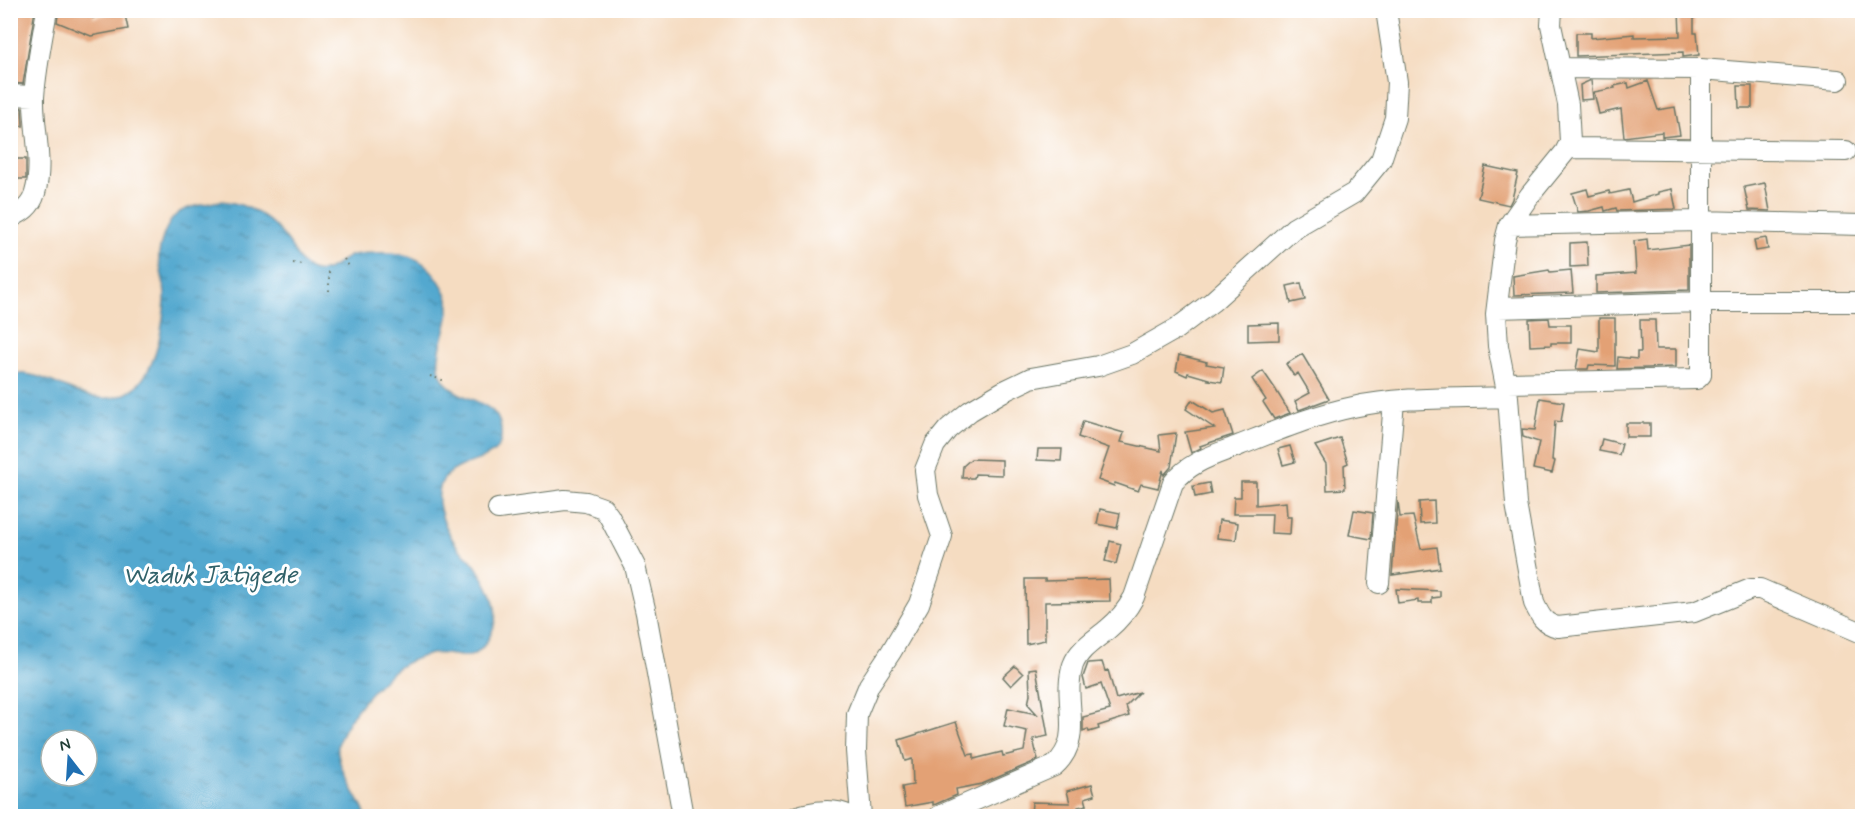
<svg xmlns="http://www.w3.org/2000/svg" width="1873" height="827" viewBox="0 0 1873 827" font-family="Mynerve,sans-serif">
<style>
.water{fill:url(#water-ripples);stroke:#397282;stroke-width:1.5;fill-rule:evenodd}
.building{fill:#e3a175}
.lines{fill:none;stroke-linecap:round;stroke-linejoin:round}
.minor-casing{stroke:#6a7565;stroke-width:22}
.path{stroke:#6a7565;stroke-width:2;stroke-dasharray:1.5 4.5;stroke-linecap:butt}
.minor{stroke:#fff;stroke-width:20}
.labels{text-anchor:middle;stroke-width:6;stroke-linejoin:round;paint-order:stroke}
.water-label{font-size:26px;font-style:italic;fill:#31626a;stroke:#fff}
</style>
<defs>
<pattern id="water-ripples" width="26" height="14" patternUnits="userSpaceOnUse" patternTransform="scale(1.5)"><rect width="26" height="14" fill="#53a8cf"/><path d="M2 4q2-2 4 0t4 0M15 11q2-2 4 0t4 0" fill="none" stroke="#448aa9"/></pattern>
</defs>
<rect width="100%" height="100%" fill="#fff"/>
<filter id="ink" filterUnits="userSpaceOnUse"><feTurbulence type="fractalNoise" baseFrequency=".0167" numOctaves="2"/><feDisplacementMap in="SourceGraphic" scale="12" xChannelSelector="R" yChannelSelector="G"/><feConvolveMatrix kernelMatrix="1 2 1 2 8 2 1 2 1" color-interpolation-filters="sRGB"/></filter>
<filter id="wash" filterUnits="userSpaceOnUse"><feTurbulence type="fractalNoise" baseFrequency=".008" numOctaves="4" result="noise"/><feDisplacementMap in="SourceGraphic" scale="24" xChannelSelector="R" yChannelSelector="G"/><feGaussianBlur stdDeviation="1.35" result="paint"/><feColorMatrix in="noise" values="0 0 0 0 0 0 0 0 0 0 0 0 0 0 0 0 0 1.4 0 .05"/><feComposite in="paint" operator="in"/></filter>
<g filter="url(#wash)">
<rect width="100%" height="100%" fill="#f5dcc1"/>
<path class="water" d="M220,201C250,203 272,219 289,243C296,254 301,268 315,271C330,274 338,261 350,256C358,253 367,253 375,253C410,251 430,260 446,293C459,322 424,357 446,383C465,405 505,398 501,439C497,471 428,453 440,509C443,523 450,537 459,549C462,552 466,555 470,559C482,573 499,602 495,621C493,633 485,648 474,654C462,660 445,651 431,654C418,657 401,664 391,673C374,687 334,731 338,753C341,776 358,795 366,816H11V374C48,369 78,405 116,397C154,389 162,334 165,301C166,287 161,274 159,261C158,247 166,223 177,214C187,206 207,204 220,201ZM51,740H87V776H51Z"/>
<g id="blocks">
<path class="building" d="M10,10H35L23,84L10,83L12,69L14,70L15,30L10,29Z
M59,10H96L93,18L124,10L128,29L91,36L57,22Z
M1679,10H1694V33H1697L1699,55L1683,57V52L1576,56V33H1591V38L1634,34V37L1680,36Z
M1591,80L1593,99L1581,100L1580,85Z
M1648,81L1658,110L1675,107L1680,135L1662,137V132L1624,137L1621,109L1599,114L1594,92L1615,88L1614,86L1628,83L1629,88Z
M1738,86H1752V108H1739Z
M10,107L22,108L23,126H10Z
M10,159H26V179H10Z
M1485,166L1518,173L1512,199L1509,205L1478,198Z
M1765,183L1770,211L1749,210L1744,187Z
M1587,189L1589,196L1609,191L1610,194L1629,190L1632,202L1658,194V192L1672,189L1676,209L1617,211L1616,208L1605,211L1604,207L1589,211L1578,212L1572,193Z
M1766,238L1768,249L1756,251L1754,240Z
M1647,239L1648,250L1689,245V290L1596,293V276L1636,273L1634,241Z
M1587,242L1588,266L1570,267V243Z
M1549,270L1550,272L1571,270L1573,293L1514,295L1513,276Z
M1301,283L1305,300L1291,303L1287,286Z
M1549,318L1550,325H1571V343H1551V345L1530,346L1529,319Z
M1599,318H1615V366L1589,365L1588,369H1576L1580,349L1599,352Z
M1640,320H1655L1656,349H1676V367L1617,369L1618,357L1637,359V352H1641Z
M1279,323V340L1248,341V324Z
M1302,354L1329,399L1299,410L1295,401L1310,393L1298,373L1294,376L1286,364Z
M1179,355L1207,362L1206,364L1224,367L1222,382L1208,380L1209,379L1188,373L1187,376L1176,371Z
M1263,371L1274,387L1290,413L1274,419L1263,402L1266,400L1252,379Z
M1540,398L1564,402L1561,422L1555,421L1552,460L1555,461L1552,473L1533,469L1539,442L1523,437L1522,429L1535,430Z
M1192,400L1213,413L1225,410L1233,435L1200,446L1201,448L1191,453L1185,432L1214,428L1186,409Z
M1083,421L1124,433L1121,442L1161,451L1159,435L1176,433L1171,467L1164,475L1163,470L1158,488L1141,484L1138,491L1115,483L1114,486L1098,480L1109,448L1078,437Z
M1626,423H1650V437H1626Z
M1340,438L1348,463L1344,465L1345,489L1327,490L1326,464L1315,446Z
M1602,439L1622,444L1619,455L1599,451Z
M1290,446L1295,462L1283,465L1278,449Z
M1038,449H1062L1061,461L1037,460Z
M971,459L1002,460V475L975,474L974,478H962L963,466Z
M1241,482H1256V505L1286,502L1287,517H1291L1290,534L1271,533L1272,514H1233L1234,497H1241Z
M1209,483L1211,494L1195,497L1193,486Z
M1398,501L1400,517L1413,516L1421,549L1437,547L1440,568L1392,575Z
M1434,501L1435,523L1420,524L1419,502Z
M1100,509L1120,513L1117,528L1097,524Z
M1354,510L1373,513L1371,539L1349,535Z
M1219,520L1238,523L1236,540L1217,538Z
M1110,541L1121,544L1116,564L1105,561Z
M1025,579H1045V581L1109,579L1110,601L1045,602V640L1026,644Z
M1396,589L1440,591V597L1432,598V603H1418V600L1398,603Z
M1102,662L1105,671L1108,670L1116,699L1140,692L1126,706L1129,716L1098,726L1099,729L1089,732L1088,729L1083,731V717L1110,710L1101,684L1086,689L1083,677L1088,663Z
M1015,666L1023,674L1011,686L1003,677Z
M1036,668L1048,736L1033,739L1038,760L982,784L956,789L957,795L936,804L933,805V802L905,807L902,787L913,785L912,759L905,761L899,740L956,722L968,755L974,754V759L1002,752L1003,756L1024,751L1027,731L1004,726L1008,708L1037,714L1028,704L1030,695L1029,669Z
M1092,784L1095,795L1085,798L1087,805L1078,807L1080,816H1031L1032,802L1070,803L1067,791Z"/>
</g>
</g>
<g filter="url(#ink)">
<use href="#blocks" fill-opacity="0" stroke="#6a7565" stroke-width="1.5"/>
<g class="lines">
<defs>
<path id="minor" d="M1552,10L1551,25L1568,104L1570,142L1565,152L1530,195L1509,225L1505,240L1496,314L1498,346L1508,397L1516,504L1534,603C1540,616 1544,624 1558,627L1694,612L1751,589H1760L1862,633
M1701,69L1838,80
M10,95L34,96
M1568,148L1846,151
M10,218C22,212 31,207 35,193C44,162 33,128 34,97C36,68 42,39 47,10
M1509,225L1700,221L1862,225
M1497,308L1700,302H1862
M1507,383L1697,379L1701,375V69L1560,68
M498,509L565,500L586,502L603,508L609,516L635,566L646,613L683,816
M1379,583L1394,401
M798,816C813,811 835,808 849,816
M861,816L856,751L857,714L869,685L891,652L919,604L942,536L928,495L925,470L935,445L948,429L970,411L1002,392L1031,378L1098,366L1132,354L1176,329L1212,302L1294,228L1354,193L1381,160L1395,118L1397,82L1386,10
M939,816L1054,766C1086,738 1061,701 1073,665C1079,649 1095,640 1108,629C1119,620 1127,610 1134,597L1173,483C1190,461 1215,455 1240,445C1276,431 1314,415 1353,407C1403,396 1457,399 1508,397"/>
</defs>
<use href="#minor" class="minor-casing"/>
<path class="path" d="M344,259L349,266
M293,263L303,264
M329,291V269
M430,376L445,381"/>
<use href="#minor" class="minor"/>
</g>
</g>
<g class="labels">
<g class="water-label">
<text x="210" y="583">Waduk Jatigede</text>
</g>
</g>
<rect width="1873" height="827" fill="none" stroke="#fff" stroke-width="36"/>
<g transform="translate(69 758) rotate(343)"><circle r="28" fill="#ffffff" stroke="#a5b1ae" stroke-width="1.5"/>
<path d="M0-4.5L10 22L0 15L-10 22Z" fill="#1f6fb2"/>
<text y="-9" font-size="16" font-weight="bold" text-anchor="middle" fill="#1f3d34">N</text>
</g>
</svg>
